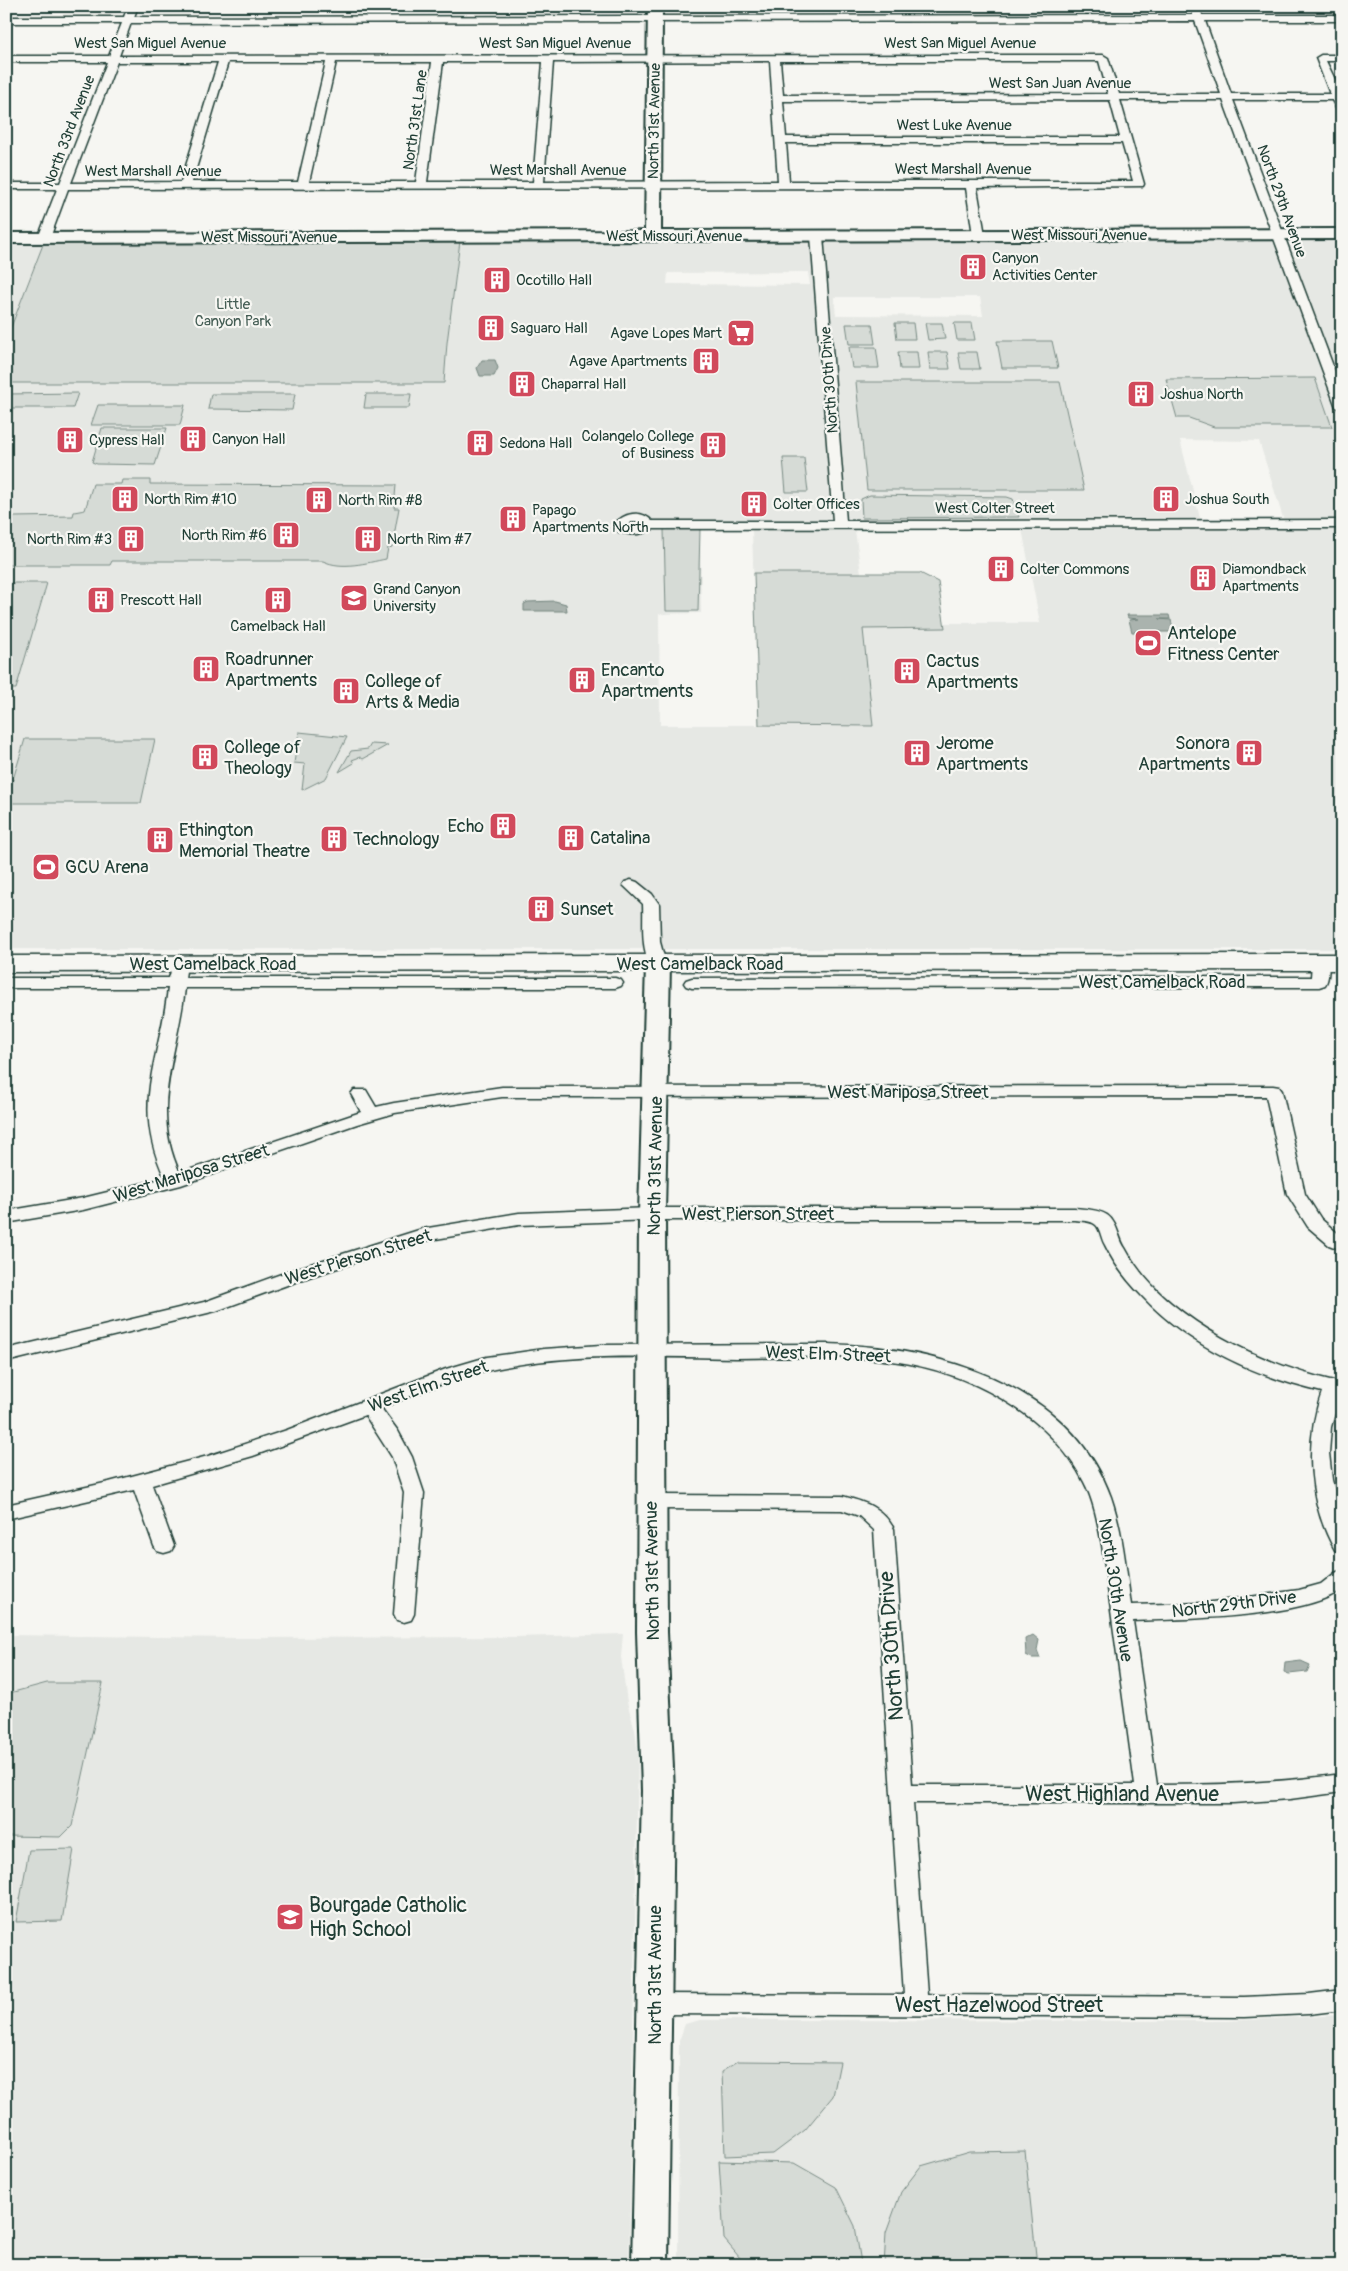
<svg xmlns="http://www.w3.org/2000/svg" width="1348" height="2271" viewBox="0 0 1348 2271" font-family="Pangolin,sans-serif">
<style>
.built{fill:#e6e8e4;fill-rule:evenodd}
.green{fill:#d6dbd6;stroke:#7a8c85}
.water{fill:#aab3ae;stroke:#72847d}
.lines{fill:none;stroke-linecap:round;stroke-linejoin:round}
.street-casing{stroke:#1f3d34;stroke-width:3}
.secondary-casing{stroke:#1f3d34;stroke-width:4}
.primary-casing{stroke:#1f3d34;stroke-width:3}
.street{fill:#f6f6f2;fill-rule:evenodd}
.secondary{fill:#f6f6f2;fill-rule:evenodd}
.primary{fill:#f6f6f2;fill-rule:evenodd}
.labels{text-anchor:middle;stroke-width:4.5;stroke-linejoin:round;paint-order:stroke}
.far-street-label{font-size:15px;fill:#1f3d34;stroke:#f6f6f2}
.far-poi-label{font-size:15px;fill:#1f3d34;stroke:#f6f6f2;text-anchor:start}
.far-park-label{font-size:15px;fill:#445d54;stroke:#f6f6f2}
.poi-label{font-size:18px;fill:#1f3d34;stroke:#f6f6f2;text-anchor:start}
.street-label{font-size:18px;fill:#1f3d34;stroke:#f6f6f2}
.near-street-label{font-size:21px;fill:#1f3d34;stroke:#f6f6f2}
.near-poi-label{font-size:21px;fill:#1f3d34;stroke:#f6f6f2;text-anchor:start}
</style>
<rect width="100%" height="100%" fill="#f6f6f2"/>
<filter id="ink" filterUnits="userSpaceOnUse"><feTurbulence type="fractalNoise" baseFrequency=".02" numOctaves="2"/><feDisplacementMap in="SourceGraphic" scale="10" xChannelSelector="R" yChannelSelector="G"/><feConvolveMatrix kernelMatrix="1 2 1 2 8 2 1 2 1" color-interpolation-filters="sRGB"/></filter>
<g filter="url(#ink)">
<path class="built" d="M1342,236V949H6V383H444L447,343L460,241ZM808,272L810,285L667,284L668,273ZM834,297H980L983,316L836,315ZM1180,440L1259,441L1283,518H1200ZM700,529H752L758,725H660L659,614L701,613ZM1022,529L1040,623H945L938,582L920,573H861L855,530Z
M6,242H44L6,340Z
M623,1634L621,1657L627,1702L635,1730L638,1755L629,2265H6V1635L236,1638L515,1637Z
M1342,2015V2265H678L679,2041L685,2024L700,2020L1225,2021Z"/>
<path class="green" d="M460,241L447,343L444,383H6V340L44,242Z
M895,323H913L915,339H897Z
M925,323H942L945,339L928,340Z
M954,323H972L975,340H957Z
M846,324H872L875,344H849Z
M997,341H1052L1058,368H1002Z
M849,347H876L879,368H852Z
M898,352H917L919,369H900Z
M928,352H947L950,369H930Z
M958,352H977L980,369H961Z
M1315,378L1332,427H1214L1189,418H1177L1166,379Z
M856,382H1060L1084,490H867Z
M78,393L73,408H6V394Z
M211,394H295L292,410L208,409Z
M366,394H411L409,408H364Z
M98,405H185L180,425H91Z
M102,428H167L155,465L97,464L92,462Z
M783,458H804L808,492H786Z
M122,480H150V484L396,485L394,508H399L392,547L388,548L386,559C366,563 342,570 323,561H112L110,565H6V542L14,517L73,516L74,512L85,510L93,484H121Z
M870,495L1007,497L1013,499L1019,517L862,518L861,499Z
M664,529H700L698,611H666Z
M754,573H920L938,582L945,628L863,629L873,726L759,725Z
M6,583H47L16,689H6Z
M299,732L347,737L326,778L302,790L305,764L294,763Z
M25,739H155L141,803H6Z
M371,744L388,745L363,759L360,757L352,760L354,763L339,772L351,751L368,749Z
M47,1683H103L72,1826L61,1837L6,1836V1694Z
M74,1849L62,1921L16,1922L29,1850Z
M738,2061L840,2062L833,2096L805,2130L773,2154L725,2156L722,2071Z
M1025,2151L1037,2265H884L886,2233L901,2192L921,2166L969,2152Z
M719,2161L794,2163L836,2187L855,2226L861,2263L745,2264L724,2239Z"/>
<path class="water" d="M482,360H495L498,368L494,376H480L477,368Z
M555,601L566,604L567,611H524V604L528,602Z
M1127,615H1169L1170,619H1159L1171,620L1174,632H1132L1129,620L1139,619L1128,618Z
M1033,1635L1039,1640L1037,1650L1040,1658H1032L1026,1655L1025,1639Z
M1301,1661L1310,1665L1307,1672L1289,1674L1284,1672L1285,1663Z"/>
<g class="lines">
<defs>
<path id="street" d="M128,6H138L134,17L1193,15L1191,6H1199L1202,15H1342V21H1205L1231,94H1330L1316,58L1321,55H1342V61H1326L1342,94V111L1337,110L1332,100H1233L1342,390V411L1336,407L1223,100H1120L1144,184L1143,186L977,188L985,235L979,238L973,235L966,188L68,189L50,238L44,241L40,240L38,238L57,189H6V183H60L107,62H6V56H109L122,23H6V17H124ZM1195,21L1221,94H1119L1108,58L1103,55L119,56L131,23ZM770,61L778,181L544,182L553,62ZM780,61H1099L1108,94L783,95ZM117,62H218L181,182L71,183ZM228,62H326L298,182H192ZM336,62H432L416,182H309ZM443,62H543L533,182H427ZM1110,100L1120,137H786L783,101ZM786,143H1122L1133,181H789Z
M817,233L823,236L846,521L1342,520V528L651,529C641,536 631,535 619,532L614,525C623,513 641,509 652,521H833L811,236ZM631,522H636L641,524L637,527L629,526Z
M631,880L637,882L652,894L659,904L660,942L666,964L664,967H652C640,950 644,924 643,904L623,885L625,882Z
M1320,957L1326,959C1330,965 1329,979 1325,985L1319,987L692,988L686,986L684,983L686,980L692,978L1311,977L1312,962L1314,959Z
M178,966L184,968L186,971L185,978H615L621,980L623,983L621,986L615,988H185C178,1054 149,1108 180,1173L361,1112L351,1094L354,1090H366L376,1107L394,1103L502,1087L1273,1086L1279,1087L1282,1091L1305,1194L1321,1219L1342,1237V1250L1329,1245L1308,1227L1287,1194L1266,1096L502,1097L395,1113L357,1124L181,1185L83,1210L6,1223V1211L83,1198L165,1178C130,1104 160,1061 168,988H6V978H169L172,968Z
M652,1208H1074C1084,1209 1098,1209 1107,1215C1118,1223 1118,1238 1125,1248C1136,1269 1153,1288 1171,1303C1221,1344 1280,1369 1342,1383V1397L1340,1396L1331,1427L1329,1453L1332,1480L1342,1517V1552L1335,1550C1308,1502 1304,1443 1322,1392C1257,1377 1189,1346 1143,1297C1128,1282 1114,1264 1105,1245C1101,1239 1101,1230 1096,1225C1091,1220 1081,1221 1074,1220H652L519,1225L424,1241L309,1277L216,1311L6,1362V1349L204,1302L295,1269L422,1229L519,1213Z
M828,1344C936,1347 1070,1383 1111,1497C1123,1532 1126,1569 1131,1605L1205,1603L1299,1590L1321,1584L1335,1573L1342,1570V1589C1306,1618 1180,1619 1133,1621L1157,1785C1219,1785 1280,1783 1342,1774V1792L1290,1799L1233,1803H913L927,1995L1244,1997L1309,1994L1342,1990V2010L1309,2014L1244,2017L655,2014L647,2011L643,2004L647,1997L655,1994L904,1995L874,1530L859,1516L842,1510L652,1509L645,1507L642,1502L645,1497L652,1495L842,1496C865,1502 882,1507 894,1529L912,1785H1135L1102,1545C1098,1524 1094,1501 1084,1482C1049,1413 967,1371 892,1361C841,1354 788,1358 736,1358C649,1357 559,1351 474,1374C442,1382 412,1396 381,1408L398,1431L412,1457L424,1493L414,1614L411,1620L404,1622L397,1620L394,1614L404,1493L392,1457L365,1415L253,1456L152,1485L174,1546L171,1551L164,1553L157,1551L154,1546L134,1490L6,1519V1505L109,1482L208,1456L287,1430L446,1369L487,1357L544,1349L601,1345Z"/>
<path id="secondary" d="M648,6H662L661,231L1342,229V239L6,243V233L645,231Z
M658,957L666,959L670,964L665,1214L667,1632L674,1791L668,2265H632L642,1791L637,1632L639,1214L646,964L650,959Z"/>
<path id="primary" d="M1342,954V970L6,972V956Z"/>
</defs>
<use href="#street" class="street-casing"/>
<use href="#secondary" class="secondary-casing"/>
<use href="#primary" class="primary-casing"/>
<use href="#street" class="street"/>
<use href="#secondary" class="secondary"/>
<use href="#primary" class="primary"/>
</g>
</g>
<defs>
<symbol id="building-square" viewBox="-11 -11 22 22"><rect x="-9" y="-9" width="18" height="18" rx="4" fill="#d1495b" stroke="#f6f6f2"/><path d="M-4-6H4V6H1V3H-1V6H-4ZM-2.5-4.3h1.7v1.8h-1.7ZM.8-4.3h1.7v1.8H.8ZM-2.5-1h1.7V.8h-1.7ZM.8-1h1.7V.8H.8Z" fill="#fff"/></symbol>
<symbol id="supermarket-square" viewBox="-11 -11 22 22"><rect x="-9" y="-9" width="18" height="18" rx="4" fill="#d1495b" stroke="#f6f6f2"/><path d="M-6-5.5h2.5l.6 2H6L4.5 2H-2.5L-4.4-4H-6ZM-1.5 3.2a1.3 1.3 0 1 0 .1 0ZM3 3.2a1.3 1.3 0 1 0 .1 0Z" fill="#fff"/></symbol>
<symbol id="university-square" viewBox="-11 -11 22 22"><rect x="-9" y="-9" width="18" height="18" rx="4" fill="#d1495b" stroke="#f6f6f2"/><path d="M0-5L7-2L0 1L-7-2ZM-4 1L0 2.5L4 1V4Q0 6-4 4Z" fill="#fff"/></symbol>
<symbol id="stadium-square" viewBox="-11 -11 22 22"><rect x="-9" y="-9" width="18" height="18" rx="4" fill="#d1495b" stroke="#f6f6f2"/><path d="M0-5a6.5 5 0 1 0 0 10a6.5 5 0 1 0 0-10ZM-3.5-1.8h7v3.6h-7Z" fill="#fff"/></symbol>
<symbol id="school-square" viewBox="-11 -11 22 22"><rect x="-9" y="-9" width="18" height="18" rx="4" fill="#d1495b" stroke="#f6f6f2"/><path d="M0-5L7-2L0 1L-7-2ZM-4 1L0 2.5L4 1V4Q0 6-4 4Z" fill="#fff"/></symbol>
</defs>
<g fill-rule="evenodd">
<use href="#building-square" x="957" y="251" width="32" height="32"/>
<use href="#building-square" x="481" y="264" width="32" height="32"/>
<use href="#building-square" x="475" y="312" width="32" height="32"/>
<use href="#supermarket-square" x="725" y="317" width="32" height="32"/>
<use href="#building-square" x="690" y="345" width="32" height="32"/>
<use href="#building-square" x="506" y="368" width="32" height="32"/>
<use href="#building-square" x="1125" y="378" width="32" height="32"/>
<use href="#building-square" x="177" y="423" width="32" height="32"/>
<use href="#building-square" x="54" y="424" width="32" height="32"/>
<use href="#building-square" x="464" y="427" width="32" height="32"/>
<use href="#building-square" x="697" y="429" width="32" height="32"/>
<use href="#building-square" x="109" y="483" width="32" height="32"/>
<use href="#building-square" x="1150" y="483" width="32" height="32"/>
<use href="#building-square" x="303" y="484" width="32" height="32"/>
<use href="#building-square" x="738" y="488" width="32" height="32"/>
<use href="#building-square" x="497" y="503" width="32" height="32"/>
<use href="#building-square" x="270" y="519" width="32" height="32"/>
<use href="#building-square" x="115" y="523" width="32" height="32"/>
<use href="#building-square" x="352" y="523" width="32" height="32"/>
<use href="#building-square" x="985" y="553" width="32" height="32"/>
<use href="#building-square" x="1187" y="562" width="32" height="32"/>
<use href="#university-square" x="338" y="582" width="32" height="32"/>
<use href="#building-square" x="85" y="584" width="32" height="32"/>
<use href="#building-square" x="262" y="584" width="32" height="32"/>
<use href="#stadium-square" x="1132" y="627" width="32" height="32"/>
<use href="#building-square" x="190" y="653" width="32" height="32"/>
<use href="#building-square" x="891" y="655" width="32" height="32"/>
<use href="#building-square" x="566" y="664" width="32" height="32"/>
<use href="#building-square" x="330" y="675" width="32" height="32"/>
<use href="#building-square" x="901" y="737" width="32" height="32"/>
<use href="#building-square" x="1233" y="737" width="32" height="32"/>
<use href="#building-square" x="189" y="741" width="32" height="32"/>
<use href="#building-square" x="487" y="810" width="32" height="32"/>
<use href="#building-square" x="555" y="822" width="32" height="32"/>
<use href="#building-square" x="318" y="823" width="32" height="32"/>
<use href="#building-square" x="144" y="824" width="32" height="32"/>
<use href="#stadium-square" x="30" y="851" width="32" height="32"/>
<use href="#building-square" x="525" y="893" width="32" height="32"/>
<use href="#school-square" x="274" y="1901" width="32" height="32"/>
</g>
<g class="labels">
<g class="far-street-label">
<text x="150" y="48">West San Miguel Avenue</text>
<text x="555" y="48">West San Miguel Avenue</text>
<text x="960" y="48">West San Miguel Avenue</text>
<text x="1060" y="88">West San Juan Avenue</text>
<text transform="translate(415 120) rotate(-82)" y="5">North 31st Lane</text>
<text transform="translate(654 121) rotate(-89)" y="5">North 31st Avenue</text>
<text x="954" y="130">West Luke Avenue</text>
<text transform="translate(69 131) rotate(-69)" y="5">North 33rd Avenue</text>
<text x="963" y="174">West Marshall Avenue</text>
<text x="558" y="175">West Marshall Avenue</text>
<text x="153" y="176">West Marshall Avenue</text>
<text transform="translate(1282 201) rotate(70)" y="5">North 29th Avenue</text>
<text x="1079" y="240">West Missouri Avenue</text>
<text x="674" y="241">West Missouri Avenue</text>
<text x="269" y="242">West Missouri Avenue</text>
<text transform="translate(829 380) rotate(-94)" y="5">North 30th Drive</text>
<text x="995" y="513">West Colter Street</text>
</g>
<g class="far-poi-label">
<text x="992" y="263">Canyon<tspan x="992" dy="17">Activities Center</tspan></text>
<text x="516" y="285">Ocotillo Hall</text>
<text x="510" y="333">Saguaro Hall</text>
<text x="722" y="338" text-anchor="end">Agave Lopes Mart</text>
<text x="687" y="366" text-anchor="end">Agave Apartments</text>
<text x="541" y="389">Chaparral Hall</text>
<text x="1160" y="399">Joshua North</text>
<text x="694" y="441" text-anchor="end">Colangelo College<tspan x="694" dy="17">of Business</tspan></text>
<text x="212" y="444">Canyon Hall</text>
<text x="89" y="445">Cypress Hall</text>
<text x="499" y="448">Sedona Hall</text>
<text x="144" y="504">North Rim #10</text>
<text x="1185" y="504">Joshua South</text>
<text x="338" y="505">North Rim #8</text>
<text x="773" y="509">Colter Offices</text>
<text x="532" y="515">Papago<tspan x="532" dy="17">Apartments North</tspan></text>
<text x="267" y="540" text-anchor="end">North Rim #6</text>
<text x="112" y="544" text-anchor="end">North Rim #3</text>
<text x="387" y="544">North Rim #7</text>
<text x="1020" y="574">Colter Commons</text>
<text x="1222" y="574">Diamondback<tspan x="1222" dy="17">Apartments</tspan></text>
<text x="373" y="594">Grand Canyon<tspan x="373" dy="17">University</tspan></text>
<text x="120" y="605">Prescott Hall</text>
<text x="278" y="631" text-anchor="middle">Camelback Hall</text>
</g>
<g class="far-park-label">
<text x="233" y="309">Little<tspan x="233" dy="17">Canyon Park</tspan></text>
</g>
<g class="poi-label">
<text x="1167" y="639">Antelope<tspan x="1167" dy="21">Fitness Center</tspan></text>
<text x="225" y="665">Roadrunner<tspan x="225" dy="21">Apartments</tspan></text>
<text x="926" y="667">Cactus<tspan x="926" dy="21">Apartments</tspan></text>
<text x="601" y="676">Encanto<tspan x="601" dy="21">Apartments</tspan></text>
<text x="365" y="687">College of<tspan x="365" dy="21">Arts &amp; Media</tspan></text>
<text x="936" y="749">Jerome<tspan x="936" dy="21">Apartments</tspan></text>
<text x="1230" y="749" text-anchor="end">Sonora<tspan x="1230" dy="21">Apartments</tspan></text>
<text x="224" y="753">College of<tspan x="224" dy="21">Theology</tspan></text>
<text x="484" y="832" text-anchor="end">Echo</text>
<text x="179" y="836">Ethington<tspan x="179" dy="21">Memorial Theatre</tspan></text>
<text x="590" y="844">Catalina</text>
<text x="353" y="845">Technology</text>
<text x="65" y="873">GCU Arena</text>
<text x="560" y="915">Sunset</text>
</g>
<g class="street-label">
<text x="213" y="970">West Camelback Road</text>
<text x="700" y="970">West Camelback Road</text>
<text x="1162" y="988">West Camelback Road</text>
<text x="908" y="1098">West Mariposa Street</text>
<text transform="translate(655 1166) rotate(-89)" y="6">North 31st Avenue</text>
<text transform="translate(191 1173) rotate(-17)" y="6">West Mariposa Street</text>
<text x="758" y="1220">West Pierson Street</text>
<text transform="translate(358 1257) rotate(-17)" y="6">West Pierson Street</text>
<text transform="translate(828 1354) rotate(2)" y="6">West Elm Street</text>
<text transform="translate(428 1386) rotate(-19)" y="6">West Elm Street</text>
<text transform="translate(652 1571) rotate(-91)" y="6">North 31st Avenue</text>
<text transform="translate(1116 1590) rotate(81)" y="6">North 30th Avenue</text>
<text transform="translate(1234 1604) rotate(-7)" y="6">North 29th Drive</text>
<text transform="translate(655 1975) rotate(-90)" y="6">North 31st Avenue</text>
</g>
<g class="near-street-label">
<text transform="translate(891 1646) rotate(-94)" y="7">North 30th Drive</text>
<text x="1122" y="1801">West Highland Avenue</text>
<text x="999" y="2012">West Hazelwood Street</text>
</g>
<g class="near-poi-label">
<text x="309" y="1912">Bourgade Catholic<tspan x="309" dy="24">High School</tspan></text>
</g>
</g>
<rect width="1348" height="2271" fill="none" stroke="#f6f6f2" stroke-width="25"/>
<rect x="12" y="12" width="1323" height="2246" fill="none" stroke="#1f3d34" stroke-width="2" filter="url(#ink)"/>
</svg>
